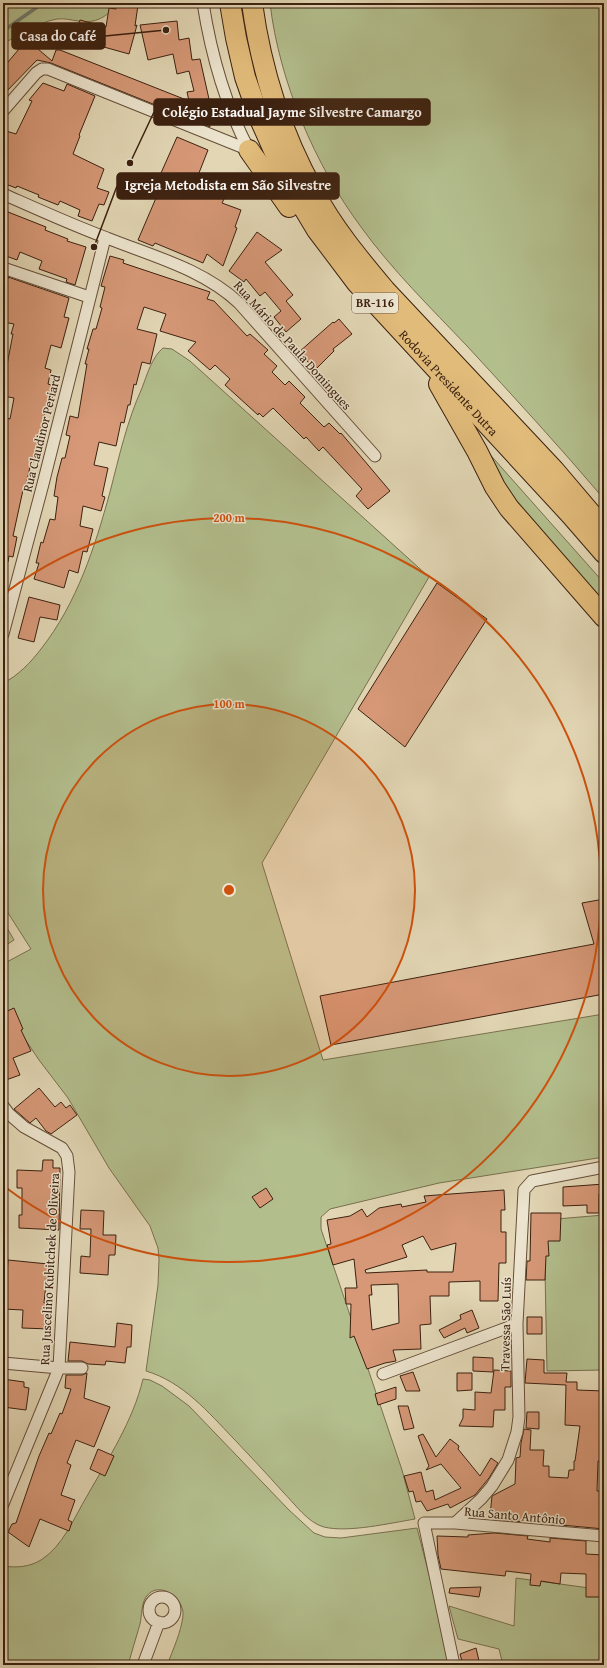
<svg xmlns="http://www.w3.org/2000/svg" width="607" height="1668" viewBox="0 0 607 1668" font-family="'Gentium Book Plus',serif">
<style>
.green{fill:#b3be8d;stroke:#78704e}
.lines{fill:none;stroke-linecap:round;stroke-linejoin:round}
.stream{stroke:#717c6f;stroke-width:3.5}
.building{fill:#d69877;stroke:#3c2110;fill-rule:evenodd}
.minor-casing{stroke:#664e39;stroke-width:13}
.motorway-casing{stroke:#3c2110;stroke-width:22}
.minor{stroke:#ece4ce;stroke-width:11}
.motorway{stroke:#e1bb7a;stroke-width:20}
.ring{fill:none;stroke:#ce510d;stroke-width:2}
.labels{text-anchor:middle;stroke-width:3;stroke-linejoin:round;paint-order:stroke}
.shield{fill:#ece4ce;stroke:#715c49;stroke-width:1}
.shield-label{font-size:12px;font-weight:bold;fill:#3c2110}
.street-label{font-size:13px;fill:#3c2110;stroke:#ece4ce}
.centre{fill:#ce510d;stroke:#ece4ce;stroke-width:2}
.ring-label{font-size:12px;text-anchor:middle;font-weight:bold;fill:#ce510d;stroke:#ece4ce;stroke-width:3;stroke-linejoin:round;paint-order:stroke}
.leader{fill:none;stroke:#3c2110;stroke-width:1.5}
.callout-dot{fill:#3c2110;stroke:#ece4ce;stroke-width:1.5}
.callout{fill:#3c2110;stroke:#3c2110;stroke-width:1.5}
.callout-label{font-size:14px;text-anchor:middle;font-weight:bold;fill:#fff}
</style>
<rect width="100%" height="100%" fill="#e2d6b4"/>
<filter id="stains"><feTurbulence type="fractalNoise" baseFrequency=".005" numOctaves="4"/><feColorMatrix values="0 0 0 0 .2 0 0 0 0 .09 0 0 0 0 .02 0 0 0 .5 -.17"/></filter>
<radialGradient id="worn" r=".72"><stop offset=".6" stop-color="#630" stop-opacity="0"/><stop offset="1" stop-color="#630" stop-opacity=".3"/></radialGradient>
<path class="green" d="M3,3H118C107,17 96,24 78,21C71,20 64,18 57,19C38,22 21,36 3,43Z
M270,3H604V499C560,447 513,396 467,346C431,308 392,270 361,227C315,165 279,81 270,3Z
M163,348L172,349L190,361L429,577L262,863L323,1060L604,1014V1157L439,1183L330,1209L321,1217V1229L402,1470L415,1519C391,1523 348,1533 324,1527C308,1523 295,1504 283,1492C267,1474 250,1456 234,1439C208,1412 183,1382 146,1371L158,1285L159,1259L158,1248L150,1226L109,1168L68,1098L39,1060L3,1006V964L31,949L3,905V683C18,676 31,662 41,649C77,603 95,547 110,492C119,457 127,421 142,388C147,375 152,357 163,348Z
M478,441L604,583V604L537,528L508,491Z
M3,921L14,940L3,947Z
M604,1215V1370L547,1371L544,1220Z
M143,1379L150,1380L162,1386L189,1406L289,1510L314,1533L325,1537L341,1538L417,1528L433,1590L449,1665H167C173,1650 181,1632 183,1616C185,1598 158,1579 146,1597C141,1605 142,1615 140,1624C136,1638 132,1651 128,1665H3V1566C17,1568 29,1567 41,1560C63,1546 74,1518 87,1496C108,1459 133,1421 143,1379Z
M516,1578L604,1590V1665H503L499,1649L458,1639L449,1606L514,1626Z"/>
<g class="lines">
<path class="stream" d="M3,31L43,3"/>
</g>
<path class="building" d="M117,3L138,5L135,26L137,25L129,54L75,39L80,20L106,27L109,8L116,9Z
M177,21L179,40L189,38L192,60L200,59L209,99L204,100L210,127L51,63L37,60L3,95V68L19,49L16,46L24,37L52,61L56,50H60L189,101L187,92L194,91L189,71L177,74L173,54L148,60L140,25Z
M43,83L64,91L67,84L95,96L79,135L80,136L73,154L104,169L97,188L109,192L104,205L99,204L92,221L78,216L80,210L60,201L58,205L38,197L39,195L17,186L16,188L3,183V138L6,131L16,134L32,101L29,100Z
M177,137L208,150L197,178L228,191L222,203L241,210L235,227L237,228L223,266L207,254L203,263L155,243L153,246L138,240L162,184L157,182Z
M3,210L46,227L45,230L68,239L67,241L86,247L75,285L66,282L67,279L39,269L42,261L20,252L17,260L3,255Z
M257,232L282,250L265,262L293,295L286,301L301,319L286,332L274,317L281,311L265,292L260,296L246,279L244,282L229,271Z
M110,256L124,260L123,263L210,292L207,299L214,301L247,336L250,334L268,350L264,354L277,366L272,372L285,385L289,381L305,397L300,403L324,427L329,423L340,434L341,433L390,491L368,509L356,496L362,489L323,447L319,451L306,437L304,439L273,408L263,417L259,413L258,415L225,385L230,379L215,365L210,370L188,351L196,342L160,331L166,314L144,307L137,329L157,334L150,364L142,362L136,385L134,384L130,405H128L124,423L121,422L116,446L99,442L94,465L108,468L102,496L105,497L101,511L83,506L80,526L93,529L87,552L83,551L78,573L69,570L64,588L34,579L39,563H36L41,542L43,543L50,519L55,520L58,497L54,496L57,477L62,458H65L70,436L66,435L70,416L78,418L87,364H85L89,349H87L93,329H96L102,308L100,307L105,287L101,286Z
M3,277L8,279V277L69,298L64,317L69,318L61,348L51,345L45,368L51,370L48,384L55,386L50,406H46L34,462H31L25,491L23,490L13,536L17,537L13,557L9,556L8,562L3,561V417L10,419L14,398L3,396V374L5,375L13,334H11L14,324L3,322Z
M339,319L352,334L333,349L334,351L315,370L299,352L333,322L334,323Z
M437,583L487,619L405,747L358,709Z
M29,597L60,605L57,620L40,617L34,642L18,638Z
M604,899V994L331,1045L320,996L594,944L582,903Z
M14,1008L23,1029L21,1030L31,1051L13,1058L20,1075L3,1081V1013Z
M39,1088L55,1107L61,1102L66,1108L70,1105L77,1115L51,1134L46,1131L36,1118L30,1123L14,1109Z
M43,1160H53V1168H60L59,1230L19,1228V1215H22V1188H17V1170L42,1171Z
M604,1184V1194H599V1213H587V1205L563,1206V1187Z
M266,1188L273,1199L260,1208L252,1197Z
M504,1190L505,1210H501V1232H506V1263H499L498,1301H480V1281L449,1282V1296H430L431,1324L420,1325L421,1349L393,1350L396,1361L385,1363L367,1369L354,1336L350,1338L351,1304H346L345,1288H357L354,1259L333,1265L327,1245L331,1244L327,1220L350,1216L362,1209L367,1217L379,1208L401,1204L402,1207L426,1202L424,1196ZM423,1236L431,1250L456,1243L453,1272H427V1270L366,1273L365,1270L407,1257L402,1245ZM398,1284L399,1323L372,1330L369,1295H372L371,1285Z
M81,1210L104,1211L103,1235H116L115,1255H109L108,1275L80,1273L81,1256L90,1257L91,1229H80Z
M531,1213H561L560,1241H548L549,1256H546L545,1280H526L527,1261H530Z
M8,1260L48,1264L44,1303H52L50,1329L22,1328L23,1310L3,1309V1287L6,1288Z
M472,1310L479,1328L467,1333L465,1328L444,1338L439,1330L461,1319L460,1315Z
M527,1317H542V1334H527Z
M117,1323L132,1325L131,1347H127L125,1363L106,1361L105,1365L88,1364L82,1361H68L70,1342L115,1347Z
M473,1357L493,1358V1372L473,1371Z
M527,1359L544,1360V1373H567L566,1382H577V1390L604,1391V1461H598L597,1491H602V1514H604V1529L551,1524V1522L529,1521V1522L495,1520L496,1516H490L492,1496L515,1484L516,1460V1458L520,1457L521,1443L524,1429L531,1430L530,1450H544L543,1466H549V1477L568,1478L569,1470H574V1461H575L580,1426L565,1425L566,1385L525,1383Z
M494,1370L511,1371V1387H505V1410H494L493,1427L459,1426L463,1418V1409L475,1410V1392L491,1393Z
M413,1372L420,1391H406L400,1376Z
M87,1373L84,1398L110,1407L94,1447L76,1440L67,1463L71,1465L61,1495L75,1500L68,1520L72,1522L69,1531L40,1519L29,1547L8,1532L12,1524L16,1523L39,1456L49,1433L51,1434L60,1413L62,1414L71,1389L65,1388L66,1375H82Z
M457,1373H472V1390L457,1391Z
M3,1379L24,1382V1387L29,1388L26,1410L3,1407Z
M396,1387V1399L378,1405L375,1394Z
M398,1406H408L414,1428L404,1430Z
M527,1412H539V1429L526,1428Z
M423,1434L436,1457L450,1439L459,1446L458,1449L480,1476L491,1458L498,1463L489,1478L475,1495L450,1508L448,1504L427,1511L421,1501L416,1502L413,1491L409,1492L404,1476L421,1472L426,1492L433,1490L435,1500L461,1488L441,1464L426,1470L429,1466L418,1436Z
M98,1449L114,1456L105,1476L90,1469Z
M494,1533L528,1536L527,1539L550,1542V1538L586,1541V1554L604,1555V1597H586V1574L561,1573L560,1584L541,1581L540,1586L530,1585L531,1574L506,1571L505,1576L441,1569L438,1555L437,1536L468,1537V1535Z
M481,1587L479,1597L449,1593L450,1588Z
M476,1648L480,1665H463L460,1654Z"/>
<g class="lines">
<defs>
<path id="minor" d="M203,3C211,54 225,104 249,150
M3,111L36,73L42,69H48L249,150
M3,194C37,209 72,225 107,238C152,256 203,269 239,303L375,456
M3,268L89,297
M3,634L43,484L105,238
M3,1106L9,1114L24,1127L62,1148L67,1156L69,1172L59,1368L3,1504
M3,1363L59,1368H82
M383,1374L517,1324
M455,1523L481,1499L492,1486L508,1460L517,1432L519,1417L517,1324L524,1190L532,1181L604,1167
M149 1610a13 13 0 1 1 26 0a13 13 0 1 1-26 0Z
M143,1665L159,1622
M454,1665L424,1523H455L604,1536"/>
<g id="motorway">
<path id="s1" d="M230,3L236,38L245,77L259,117L287,180L317,230L357,283L571,515L604,553"/>
<path d="M252,3C261,69 281,133 314,192C333,228 359,259 385,290L554,470L604,529"/>
<path d="M249,150L289,207"/>
<path d="M439,384L477,451L495,487L509,508L604,617"/>
</g>
</defs>
<use href="#minor" class="minor-casing"/>
<use href="#motorway" class="motorway-casing"/>
<use href="#minor" class="minor"/>
<use href="#motorway" class="motorway"/>
</g>
<circle cx="229" cy="890" r="186" fill="#ce510d" fill-opacity=".12"/>
<g class="ring">
<circle cx="229" cy="890" r="186"/>
<path d="M5 593A372 372 0 1 1 5 1187"/>
</g>
<g class="labels">
<rect class="shield" x="352" y="293" width="46" height="20" rx="3"/>
<g class="shield-label">
<text x="375" y="307">BR-116</text>
</g>
<g class="street-label">
<text transform="translate(293 345) rotate(48)" y="5">Rua Mário de Paula Domingues</text>
<text dy="5" stroke="none"><textPath href="#s1" startOffset="447">Rodovia Presidente Dutra</textPath></text>
<text transform="translate(41 433) rotate(-76)" y="5">Rua Claudinor Periard</text>
<text transform="translate(49 1269) rotate(-87)" y="5">Rua Juscelino Kubitchek de Oliveira</text>
<text transform="translate(505 1324) rotate(-89)" y="5">Travessa São Luís</text>
<text transform="translate(515 1515) rotate(5)" y="5">Rua Santo Antônio</text>
</g>
</g>
<circle cx="229" cy="890" r="6" class="centre"/>
<g class="ring-label">
<text x="229" y="522">200 m</text>
<text x="229" y="708">100 m</text>
</g>
<path class="leader" d="M166 30L105 36M130 163L154 112M94 247L117 186"/>
<g class="callout-dot">
<circle cx="166" cy="30" r="4"/>
<circle cx="130" cy="163" r="4"/>
<circle cx="94" cy="247" r="4"/>
</g>
<g class="callout">
<rect x="12" y="23" width="93" height="26" rx="4"/>
<rect x="154" y="99" width="276" height="26" rx="4"/>
<rect x="117" y="173" width="222" height="26" rx="4"/>
</g>
<g class="callout-label">
<text x="58" y="41">Casa do Café</text>
<text x="292" y="117">Colégio Estadual Jayme Silvestre Camargo</text>
<text x="228" y="190">Igreja Metodista em São Silvestre</text>
</g>
<rect width="607" height="1668" fill="none" stroke="#e2d6b4" stroke-width="16"/>
<rect x="4" y="4" width="599" height="1660" fill="none" stroke="#3c2110" stroke-width="2"/>
<rect x="8" y="8" width="591" height="1652" fill="none" stroke="#3c2110"/>
<rect width="100%" height="100%" filter="url(#stains)"/>
<rect width="100%" height="100%" fill="url(#worn)"/>
</svg>
